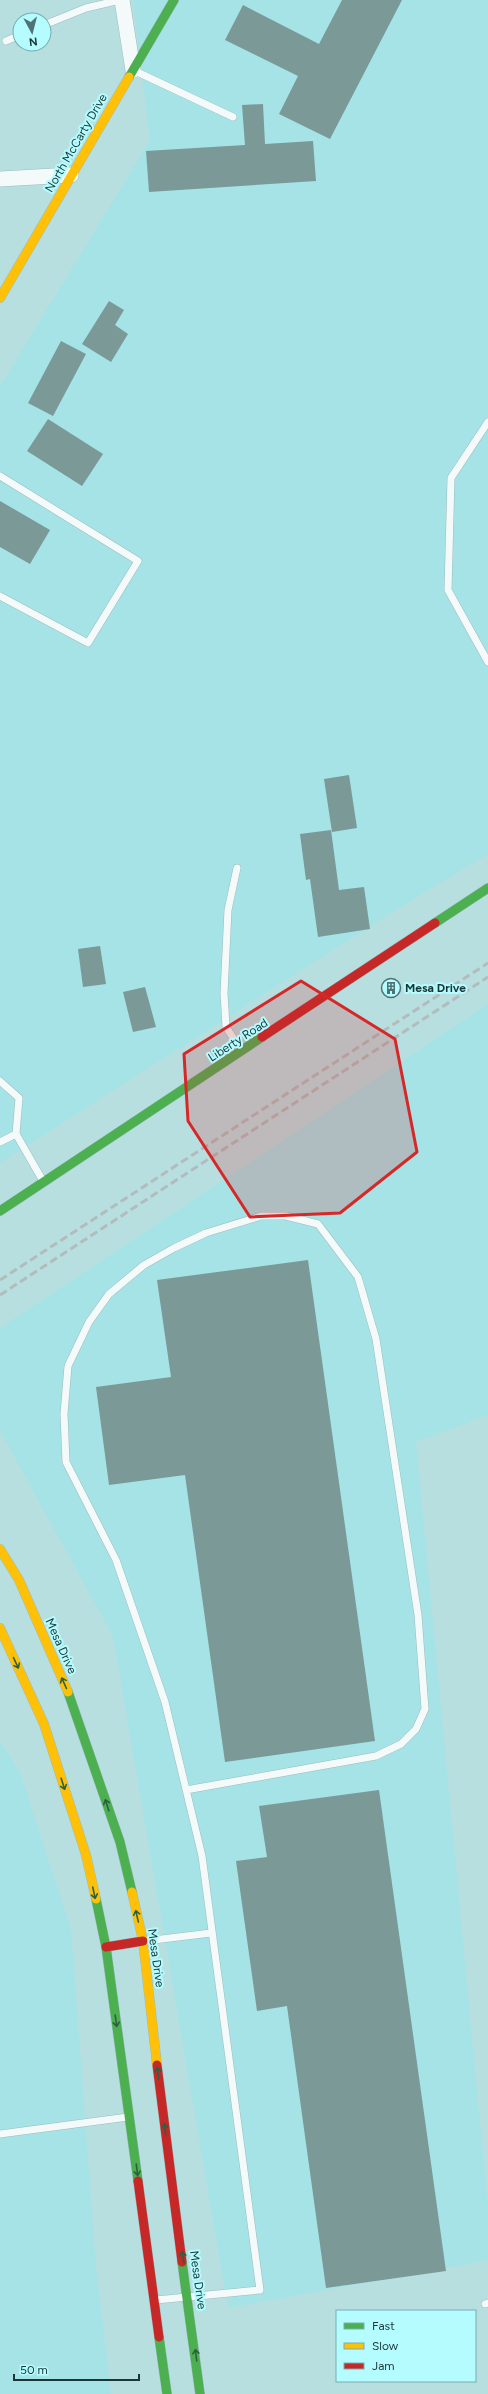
<svg xmlns="http://www.w3.org/2000/svg" width="488" height="2394" viewBox="0 0 488 2394" font-family="Figtree,sans-serif">
<style>
.built{fill:#a5e3e6}
.building{fill:#7a9997}
.lines{fill:none;stroke-linecap:round;stroke-linejoin:round}
.lane-casing{stroke:#9cbcbd;stroke-width:8}
.street-casing{stroke:#9cbcbd;stroke-width:16}
.fast-casing{stroke:#9cbcbd;stroke-width:10}
.slow-casing{stroke:#9cbcbd;stroke-width:10}
.jam-casing{stroke:#9cbcbd;stroke-width:10}
.lane{stroke:#f4fafa;stroke-width:7}
.street{stroke:#f4fafa;stroke-width:15}
.fast{stroke:#4caf50;stroke-width:9}
.slow{stroke:#ffc107;stroke-width:9}
.jam{stroke:#c62828;stroke-width:9}
.rail{stroke:#b2bcbc;stroke-width:3;stroke-dasharray:8 4;stroke-linecap:butt}
.oneway{stroke:#2c6140}
.marked{fill:#d62828;fill-opacity:0.2;stroke:#d62828;stroke-width:3;stroke-linejoin:round}
.labels{text-anchor:middle;stroke-width:4;stroke-linejoin:round;paint-order:stroke}
.street-label{font-size:12px;fill:#1a3738;stroke:#b4fcff}
.poi-label{font-size:12px;font-weight:bold;fill:#1a3738;stroke:#b4fcff;text-anchor:start}
</style>
<rect width="100%" height="100%" fill="#b8dfe0"/>
<!-- built -->
<g class="built">
<polygon points="133,0 488,0 488,854 391,913 0,1163 0,386 150,140"/>
<polygon points="488,1004 488,1415 416,1442 488,2208 488,2260 228,2308 113,1636 0,1431 0,1328"/>
<polygon points="0,1741 20,1773 71,1929 96,2268 111,2394 0,2394"/>
</g>
<!-- building -->
<g class="building">
<polygon points="342,0 402,0 330,139 279,114 298,76 225,40 243,5 319,44"/>
<polygon points="263,104 265,144 313,141 316,181 149,192 146,151 245,145 242,105"/>
<polygon points="109,301 124,310 115,325 128,334 111,362 82,344"/>
<polygon points="61,341 86,354 53,416 28,403"/>
<polygon points="48,419 103,454 82,486 27,451"/>
<polygon points="0,501 50,530 30,564 0,547"/>
<polygon points="349,775 357,828 332,832 324,779"/>
<polygon points="331,830 339,890 364,887 370,929 318,937 310,879 306,880 300,834"/>
<polygon points="100,946 106,984 83,987 78,949"/>
<polygon points="145,987 156,1027 133,1032 123,992"/>
<polygon points="308,1260 375,1741 225,1762 185,1475 109,1485 96,1387 171,1377 157,1280"/>
<polygon points="379,1790 446,2271 326,2288 287,2006 257,2011 236,1861 267,1857 259,1806"/>
</g>
<g class="lines">
<!-- lane casing -->
<g class="lane-casing">
<g id="lane">
<polyline points="44,25 86,8 120,0"/>
<polyline points="6,41 20,35"/>
<polyline points="135,71 233,117"/>
<polyline points="488,422 451,478 448,590 488,662"/>
<polyline points="0,476 138,561 88,643 0,596"/>
<polyline points="237,868 228,910 224,993 226,1027 241,1050"/>
<polyline points="0,1081 19,1098 16,1134 43,1181"/>
<polyline points="0,1142 16,1134"/>
<polyline points="145,1941 211,1933"/>
<polyline points="0,2134 128,2117"/>
<polyline points="156,2300 260,2290 202,1856 165,1702 116,1560 66,1462 64,1414 68,1366 89,1322 109,1294 144,1265 174,1248 206,1233 261,1216 286,1216 318,1224 358,1277 376,1339 418,1615 425,1709 416,1729 401,1744 376,1756 186,1790"/>
<polyline points="485,2304 488,2303"/>
</g>
</g>
<!-- street casing -->
<g class="street-casing">
<g id="street">
<polyline points="122,0 133,70"/>
<polyline points="0,179 71,175"/>
</g>
</g>
<!-- fast casing -->
<g class="fast-casing">
<g id="fast">
<polyline points="129,77 174,0"/>
<polyline points="435,923 488,888"/>
<polyline points="0,1211 262,1037"/>
<polyline points="68,1692 120,1842 132,1892"/>
<polyline points="96,1899 106,1947 138,2181"/>
<polyline points="182,2262 200,2394"/>
<polyline points="159,2337 167,2394"/>
</g>
</g>
<!-- slow casing -->
<g class="slow-casing">
<g id="slow">
<polyline points="0,298 129,77"/>
<polyline points="0,1549 19,1580 68,1692"/>
<polyline points="0,1628 44,1724 86,1855 96,1899"/>
<polyline points="132,1892 143,1941 157,2065"/>
</g>
</g>
<!-- jam casing -->
<g class="jam-casing">
<g id="jam">
<polyline points="262,1037 435,923"/>
<polyline points="106,1947 143,1941"/>
<polyline points="157,2065 182,2262"/>
<polyline points="138,2181 159,2337"/>
</g>
</g>
<!-- lane -->
<use href="#lane" class="lane"/>
<!-- street -->
<use href="#street" class="street"/>
<!-- fast -->
<use href="#fast" class="fast"/>
<!-- slow -->
<use href="#slow" class="slow"/>
<!-- jam -->
<use href="#jam" class="jam"/>
<!-- rail -->
<g class="rail">
<polyline points="0,1280 488,963"/>
<polyline points="0,1295 488,977"/>
</g>
</g>
<!-- one-way arrows -->
<defs><path id="oneway-shaft" d="M-6 0H5M1.5-3L5.5 0L1.5 3" fill="none" stroke-width="1.6" stroke-linecap="round" stroke-linejoin="round"/></defs>
<g class="oneway">
<use href="#oneway-shaft" transform="translate(16 1663) rotate(65)"/>
<use href="#oneway-shaft" transform="translate(64 1683) rotate(-114)"/>
<use href="#oneway-shaft" transform="translate(63 1784) rotate(72)"/>
<use href="#oneway-shaft" transform="translate(107 1805) rotate(-108)"/>
<use href="#oneway-shaft" transform="translate(94 1893) rotate(78)"/>
<use href="#oneway-shaft" transform="translate(137 1916) rotate(-103)"/>
<use href="#oneway-shaft" transform="translate(116 2021) rotate(82)"/>
<use href="#oneway-shaft" transform="translate(158 2073) rotate(-97)"/>
<use href="#oneway-shaft" transform="translate(165 2129) rotate(-98)"/>
<use href="#oneway-shaft" transform="translate(137 2170) rotate(83)"/>
<use href="#oneway-shaft" transform="translate(183 2257) rotate(-98)"/>
<use href="#oneway-shaft" transform="translate(196 2355) rotate(-97)"/>
</g>
<!-- marked area -->
<path class="marked" d="M301,981L395,1039L417,1152L340,1213L250,1217L188,1121L184,1054Z"/>
<!-- icons -->
<defs>
<g id="building-ring" transform="scale(1)"><circle r="9.5" fill="#b4fcff" stroke="#517273" stroke-width="1.5"/><path d="M-4-6H4V6H1V3H-1V6H-4ZM-2.5-4.3h1.7v1.8h-1.7ZM.8-4.3h1.7v1.8H.8ZM-2.5-1h1.7V.8h-1.7ZM.8-1h1.7V.8H.8Z" fill="#517273"/></g>
</defs>
<g fill-rule="evenodd">
<use href="#building-ring" x="391" y="988"/>
</g>
<g class="labels">
<!-- street labels -->
<g class="street-label">
<text transform="translate(76 143) rotate(-60)" y="4">North McCarty Drive</text>
<text transform="translate(238 1040) rotate(-33)" y="4">Liberty Road</text>
<text transform="translate(61 1646) rotate(66)" y="4">Mesa Drive</text>
<text transform="translate(156 1958) rotate(82)" y="4">Mesa Drive</text>
<text transform="translate(198 2280) rotate(82)" y="4">Mesa Drive</text>
</g>
<!-- poi labels -->
<g class="poi-label">
<text x="405" y="992">Mesa Drive</text>
</g>
</g>
<!-- legend -->
<rect x="336" y="2310" width="140" height="72" fill="#b4fcff" stroke="#76adaf"/>
<rect x="344" y="2323" width="20" height="6" fill="#4caf50" stroke="#76adaf"/>
<text x="372" y="2330" font-size="12" fill="#1a3738">Fast</text>
<rect x="344" y="2343" width="20" height="6" fill="#ffc107" stroke="#76adaf"/>
<text x="372" y="2350" font-size="12" fill="#1a3738">Slow</text>
<rect x="344" y="2363" width="20" height="6" fill="#c62828" stroke="#76adaf"/>
<text x="372" y="2370" font-size="12" fill="#1a3738">Jam</text>
<!-- north arrow -->
<g transform="translate(32 32) rotate(173)"><circle r="19" fill="#b4fcff" stroke="#76adaf"/>
<path d="M0-3L7 15L0 10L-7 15Z" fill="#517273"/>
<text y="-6" font-size="11" font-weight="bold" text-anchor="middle" fill="#1a3738">N</text>
</g>
<!-- scale -->
<path d="M14 2374v6h125v-6" fill="none" stroke="#1a3738" stroke-width="2"/>
<text x="20" y="2374" font-size="12" fill="#1a3738" stroke="#b4fcff" stroke-width="3" paint-order="stroke">50 m</text>
</svg>
